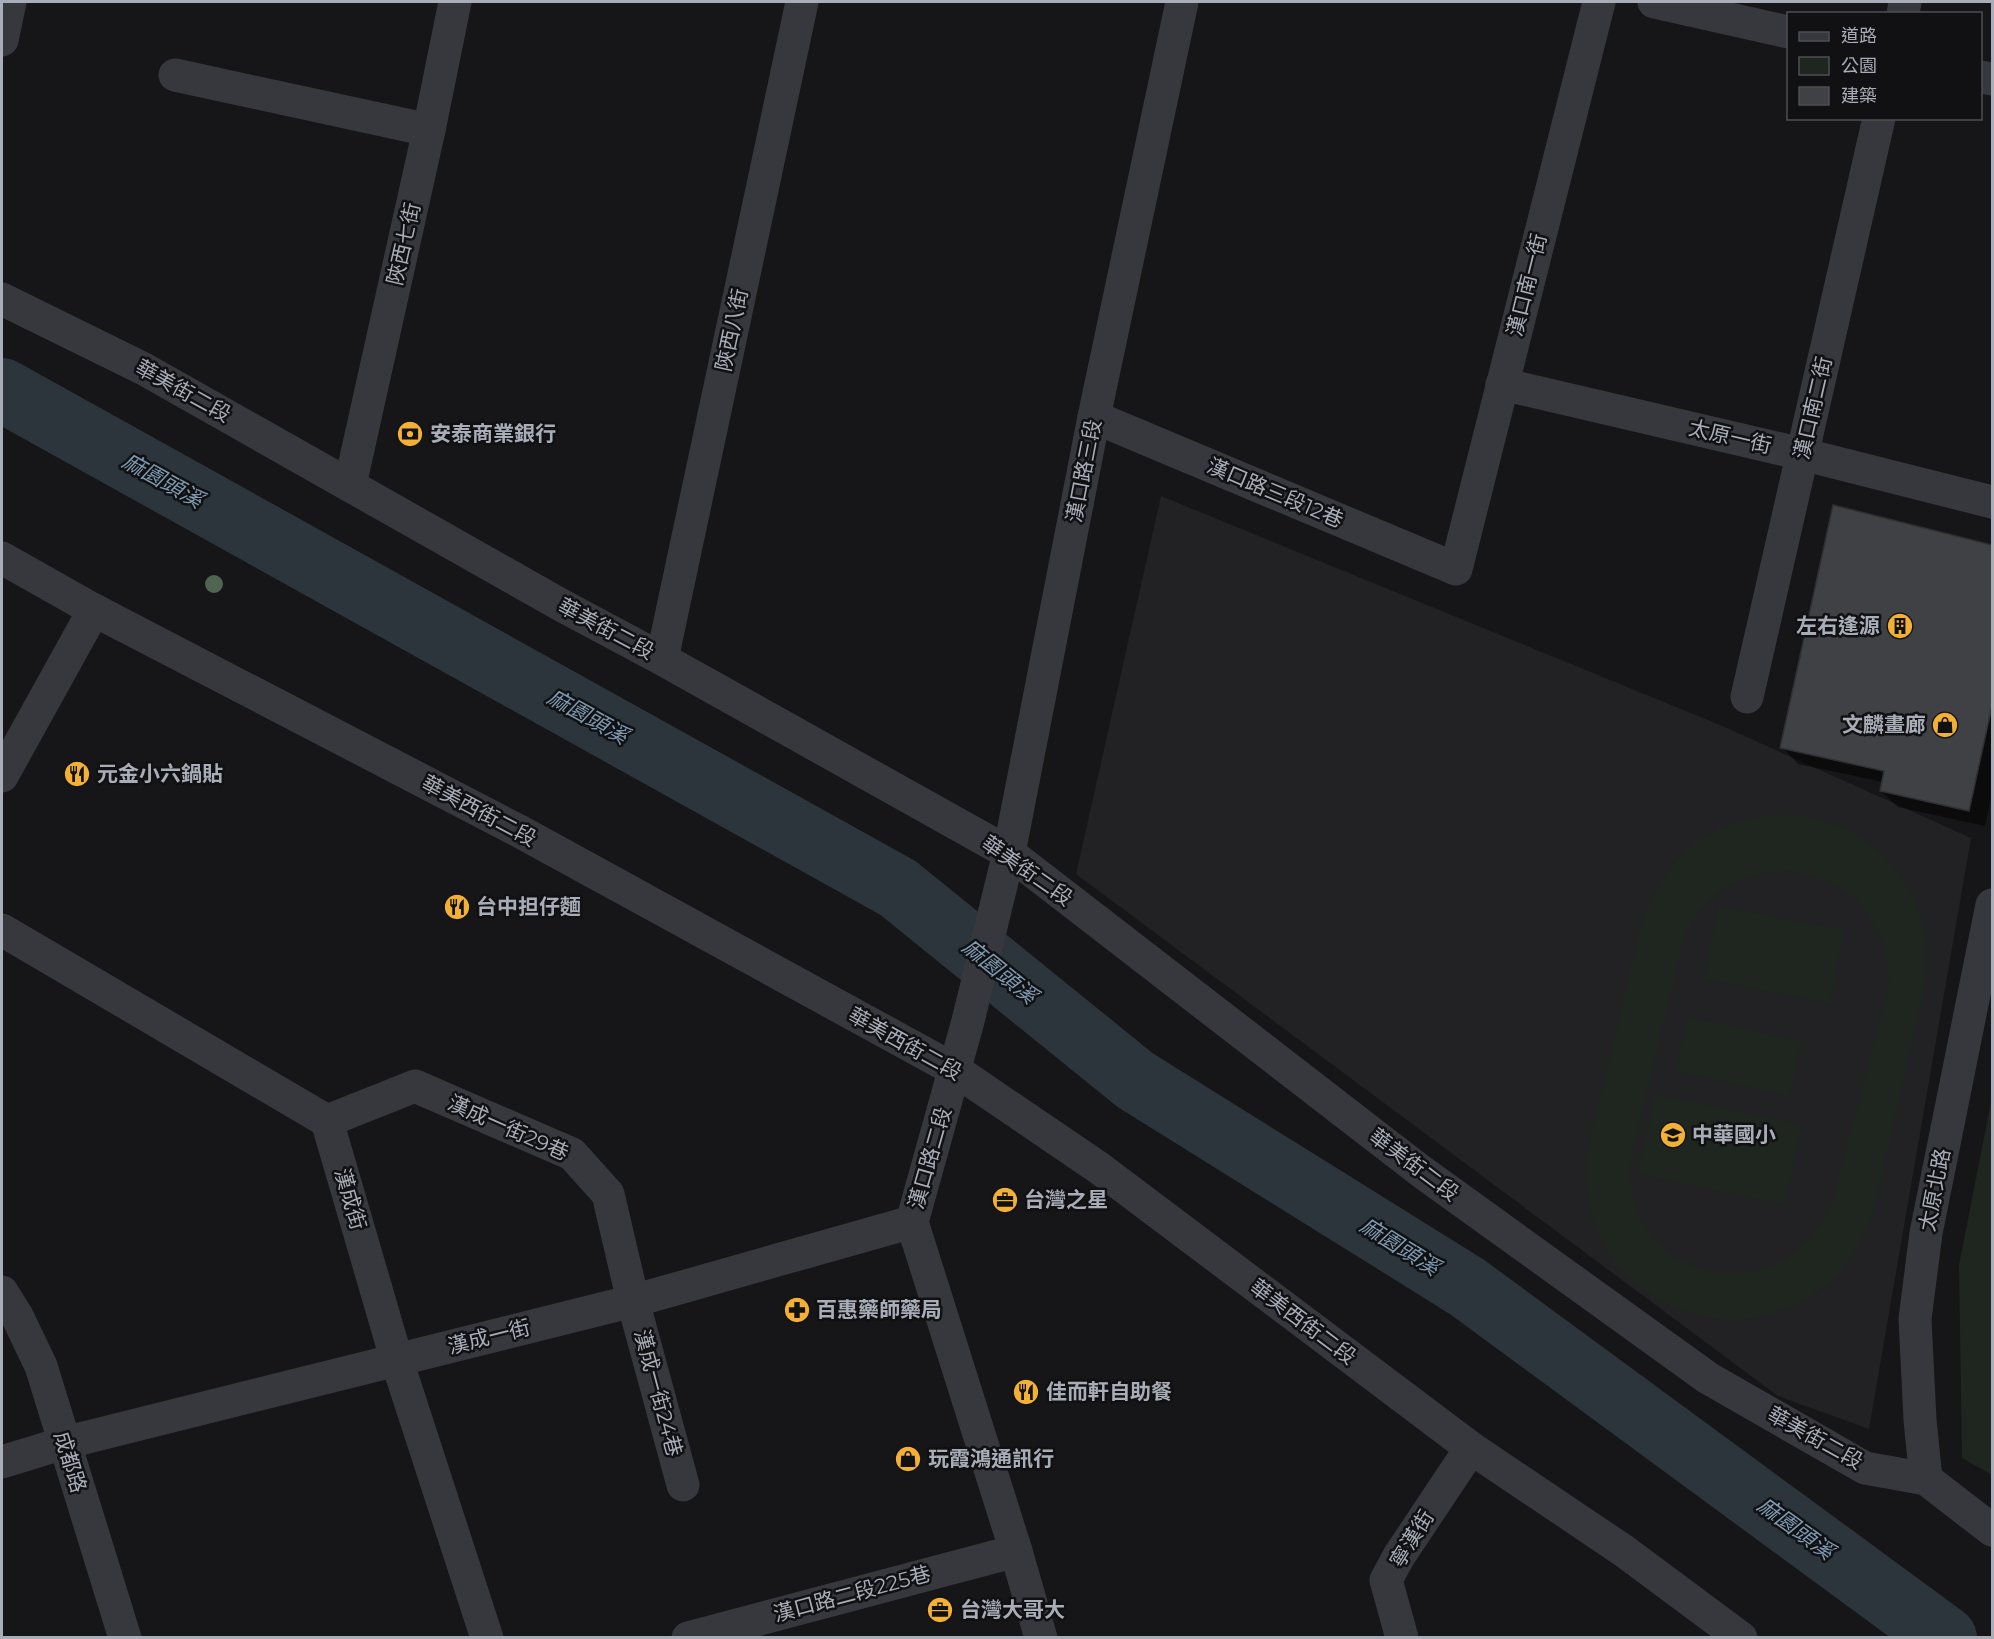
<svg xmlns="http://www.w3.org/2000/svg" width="1994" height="1639" viewBox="0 0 1994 1639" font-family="Montserrat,'Noto Sans TC',sans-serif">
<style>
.built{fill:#222225}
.green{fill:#1e261f;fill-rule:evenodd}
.shadow{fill:#0007}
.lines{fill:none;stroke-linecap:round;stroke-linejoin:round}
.river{stroke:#2c353c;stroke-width:64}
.building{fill:#404145;stroke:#303034;stroke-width:1.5}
.minor{stroke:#37383d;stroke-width:33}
.tree{fill:#506452}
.labels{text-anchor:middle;stroke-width:5;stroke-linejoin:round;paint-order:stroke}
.street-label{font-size:21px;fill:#a8adb8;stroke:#111113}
.poi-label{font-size:21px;font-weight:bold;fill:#a8adb8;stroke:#111113;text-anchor:start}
.water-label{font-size:22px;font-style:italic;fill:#7f9bb3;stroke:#111113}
</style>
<rect width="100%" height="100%" fill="#161618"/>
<!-- built -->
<polygon class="built" points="1161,496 1720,725 1971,838 1869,1429 1778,1396 1076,874"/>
<!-- green -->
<g class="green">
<path d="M1794,814C1813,818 1831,821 1848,830C1888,850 1917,891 1926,935C1929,953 1926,972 1924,991L1873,1215C1862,1239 1851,1261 1832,1280C1754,1355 1622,1318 1591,1215C1586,1198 1586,1179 1585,1161L1642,920C1672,846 1714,816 1794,814ZM1788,871C1854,881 1888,920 1889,987L1832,1202C1825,1216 1819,1229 1808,1241C1763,1289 1676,1282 1643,1222C1633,1203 1631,1184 1630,1164L1685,934C1709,890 1739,873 1788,871Z"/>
<polygon points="1718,906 1844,930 1830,1004 1704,979"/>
<polygon points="1687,1017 1801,1041 1790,1096 1676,1072"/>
<polygon points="1655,1094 1802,1125 1785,1205 1638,1174"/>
<polygon points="1992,1097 1992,1475 1962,1458 1959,1265"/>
</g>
<!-- shadow -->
<polygon class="shadow" points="1834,507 1992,547 1992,793 1985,826 1898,807 1881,791 1883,782 1798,764 1782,747"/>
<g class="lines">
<!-- river -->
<polyline class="river" points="2,390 898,888 1135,1080 1467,1287 1945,1638"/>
</g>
<!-- building -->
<polygon class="building" points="1833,505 1992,545 1992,706 1969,811 1880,791 1884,771 1780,748"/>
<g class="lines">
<!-- minor -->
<g class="minor">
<polyline points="1654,2 1788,32"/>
<polyline points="1903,14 1905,2"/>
<polyline points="2,40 10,2"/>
<polyline points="175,75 429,130"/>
<polyline points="1980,77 1992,79"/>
<polyline points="2,299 144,369 561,605 662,659 1009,853 1422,1172 1708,1378 1865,1468 1926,1479 1992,1530"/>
<polyline points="1502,384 1802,454 1992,502"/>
<polyline points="1094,417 1456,569 1599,2"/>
<polyline points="350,485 429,130 455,2"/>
<polyline points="2,558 94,610 519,831 955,1070 1099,1168 1471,1448 1624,1551 1741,1638"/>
<polyline points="662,659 802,2"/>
<polyline points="1747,697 1879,118"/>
<polyline points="2,776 94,610"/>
<polyline points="2,930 327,1121 397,1361 487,1638"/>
<polyline points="327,1121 415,1086 572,1154 608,1194 633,1301 683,1485"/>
<polyline points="2,1292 17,1316 41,1366 125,1638"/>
<polyline points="2,1462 64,1443 633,1301 912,1222"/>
<polyline points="1926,1479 1920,1420 1915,1319 1926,1233 1992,905"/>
<polyline points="688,1638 1016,1551"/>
<polyline points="1041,1638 1016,1551 912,1222 968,1021 1009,853 1094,417 1182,2"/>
<polyline points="1402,1638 1386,1580 1399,1556 1471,1448"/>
</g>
</g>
<!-- trees -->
<circle class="tree" cx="214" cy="584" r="9"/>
<!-- icons -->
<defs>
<g id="bank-disc" transform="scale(1.35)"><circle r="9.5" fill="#f2b134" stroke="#111113"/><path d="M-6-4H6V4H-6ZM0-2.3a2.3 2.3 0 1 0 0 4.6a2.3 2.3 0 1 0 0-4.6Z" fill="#111"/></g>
<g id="building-disc" transform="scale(1.35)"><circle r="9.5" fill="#f2b134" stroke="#111113"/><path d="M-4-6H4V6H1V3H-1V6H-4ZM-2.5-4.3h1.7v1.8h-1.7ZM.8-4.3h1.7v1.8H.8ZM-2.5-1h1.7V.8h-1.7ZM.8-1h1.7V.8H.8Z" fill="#111"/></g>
<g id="shop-disc" transform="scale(1.35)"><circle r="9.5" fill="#f2b134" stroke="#111113"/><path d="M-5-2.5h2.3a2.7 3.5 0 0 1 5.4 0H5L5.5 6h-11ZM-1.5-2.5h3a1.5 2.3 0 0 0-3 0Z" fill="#111"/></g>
<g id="restaurant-disc" transform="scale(1.35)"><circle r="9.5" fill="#f2b134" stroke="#111113"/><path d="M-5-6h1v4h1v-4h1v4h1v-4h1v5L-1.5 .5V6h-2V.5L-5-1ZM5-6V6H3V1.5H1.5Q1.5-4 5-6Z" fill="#111"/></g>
<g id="school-disc" transform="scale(1.35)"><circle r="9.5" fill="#f2b134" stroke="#111113"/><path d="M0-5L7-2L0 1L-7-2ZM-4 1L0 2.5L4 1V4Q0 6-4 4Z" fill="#111"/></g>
<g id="office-disc" transform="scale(1.35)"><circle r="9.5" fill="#f2b134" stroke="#111113"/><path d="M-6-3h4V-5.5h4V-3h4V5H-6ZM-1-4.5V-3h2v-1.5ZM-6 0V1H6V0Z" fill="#111"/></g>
<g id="pharmacy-disc" transform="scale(1.35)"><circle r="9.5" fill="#f2b134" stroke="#111113"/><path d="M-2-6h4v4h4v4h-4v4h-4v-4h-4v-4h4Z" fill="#111"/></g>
</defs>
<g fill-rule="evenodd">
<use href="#bank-disc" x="410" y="434"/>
<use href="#building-disc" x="1900" y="626"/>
<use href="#shop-disc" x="1945" y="725"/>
<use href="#restaurant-disc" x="77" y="774"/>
<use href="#restaurant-disc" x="457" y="907"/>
<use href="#school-disc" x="1673" y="1135"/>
<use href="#office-disc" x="1005" y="1200"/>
<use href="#pharmacy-disc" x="797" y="1310"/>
<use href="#restaurant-disc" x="1026" y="1392"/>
<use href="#shop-disc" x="908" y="1459"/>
<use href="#office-disc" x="940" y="1610"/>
</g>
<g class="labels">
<!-- street labels -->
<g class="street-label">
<text transform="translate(404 244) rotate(-77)" y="7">陜西七街</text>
<text transform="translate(1527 285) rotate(-76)" y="7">漢口南一街</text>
<text transform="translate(732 330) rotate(-78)" y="7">陝西八街</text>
<text transform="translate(183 391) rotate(29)" y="7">華美街二段</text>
<text transform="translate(1813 408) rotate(-77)" y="7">漢口南二街</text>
<text transform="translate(1730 437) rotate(13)" y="7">太原一街</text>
<text transform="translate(1084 471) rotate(-79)" y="7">漢口路三段</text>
<text transform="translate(1275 493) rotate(23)" y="7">漢口路三段12巷</text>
<text transform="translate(606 629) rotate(28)" y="7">華美街二段</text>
<text transform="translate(479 811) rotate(28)" y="7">華美西街二段</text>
<text transform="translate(1027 871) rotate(35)" y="7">華美街二段</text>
<text transform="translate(905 1044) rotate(29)" y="7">華美西街二段</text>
<text transform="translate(508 1128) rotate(24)" y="7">漢成一街29巷</text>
<text transform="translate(930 1158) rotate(-74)" y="7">漢口路二段</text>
<text transform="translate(1414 1165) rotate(37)" y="7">華美街二段</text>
<text transform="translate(1935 1190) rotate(-79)" y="7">太原北路</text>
<text transform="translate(350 1199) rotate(74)" y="7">漢成街</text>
<text transform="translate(1303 1322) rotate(37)" y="7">華美西街二段</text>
<text transform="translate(489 1337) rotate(-14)" y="7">漢成一街</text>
<text transform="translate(658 1393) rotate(75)" y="7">漢成一街24巷</text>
<text transform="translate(1815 1438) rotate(29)" y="7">華美街二段</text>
<text transform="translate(70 1462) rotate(73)" y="7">成都路</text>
<text transform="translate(1412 1539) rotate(-58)" y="7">寧漢街</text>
<text transform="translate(852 1594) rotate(-15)" y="7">漢口路二段225巷</text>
</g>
<!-- poi labels -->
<g class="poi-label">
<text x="430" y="441">安泰商業銀行</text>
<text x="1880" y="633" text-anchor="end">左右逢源</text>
<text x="1926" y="732" text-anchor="end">文麟畫廊</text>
<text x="97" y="781">元金小六鍋貼</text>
<text x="476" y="914">台中担仔麵</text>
<text x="1692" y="1142">中華國小</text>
<text x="1024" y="1207">台灣之星</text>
<text x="816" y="1317">百惠藥師藥局</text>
<text x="1046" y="1399">佳而軒自助餐</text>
<text x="928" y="1466">玩霞鴻通訊行</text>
<text x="960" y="1617">台灣大哥大</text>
</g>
<!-- water labels -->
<g class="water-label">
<text transform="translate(163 480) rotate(29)" y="8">麻園頭溪</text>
<text transform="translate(588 716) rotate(29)" y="8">麻園頭溪</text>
<text transform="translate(1000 971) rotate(39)" y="8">麻園頭溪</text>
<text transform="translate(1400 1246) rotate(32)" y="8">麻園頭溪</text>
<text transform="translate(1796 1528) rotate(36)" y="8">麻園頭溪</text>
</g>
</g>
<!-- border -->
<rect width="1994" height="1639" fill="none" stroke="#a8adb8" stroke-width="6"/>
<!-- legend -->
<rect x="1787" y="12" width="195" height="108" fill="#111113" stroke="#4d4f55" stroke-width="1.5"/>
<rect x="1799" y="32" width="30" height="9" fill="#37383d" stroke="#4d4f55" stroke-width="1.5"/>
<text x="1841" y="42" font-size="18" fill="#a8adb8">道路</text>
<rect x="1799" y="57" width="30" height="18" fill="#1e261f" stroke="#4d4f55" stroke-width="1.5"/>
<text x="1841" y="72" font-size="18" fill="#a8adb8">公園</text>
<rect x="1799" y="87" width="30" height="18" fill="#404145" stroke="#4d4f55" stroke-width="1.5"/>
<text x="1841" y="102" font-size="18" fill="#a8adb8">建築</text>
</svg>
